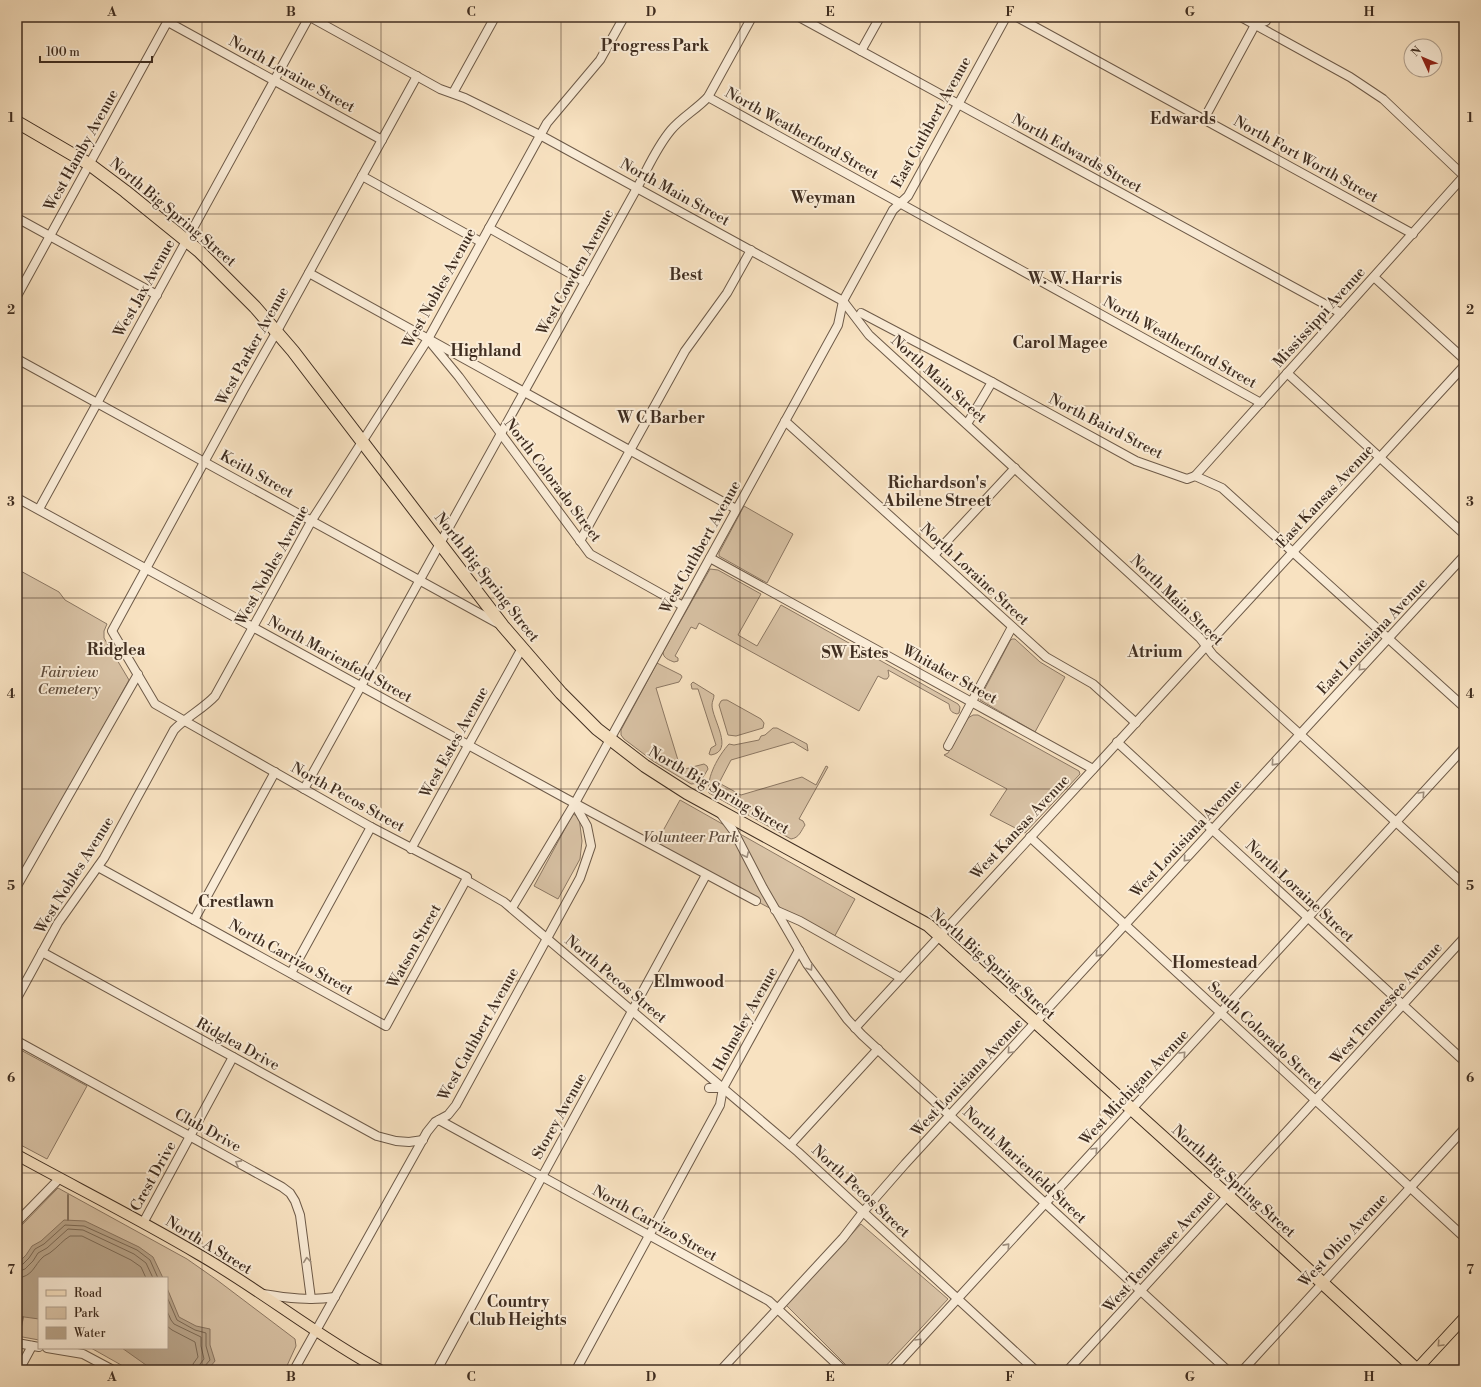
<svg xmlns="http://www.w3.org/2000/svg" width="1481" height="1387" viewBox="0 0 1481 1387" font-family="'Libre Bodoni',serif">
<style>
.green{fill:#d9c3a6;stroke:#8c7864}
.water{fill:#b9a58b;stroke:#897561}
.lines{fill:none;stroke-linecap:round;stroke-linejoin:round}
.shore{stroke:#7c6a56;stroke-width:1}
.stream{stroke:#897561;stroke-width:2}
.minor-casing{stroke:#6e5b49;stroke-width:10}
.major-casing{stroke:#402e21;stroke-width:12}
.highway-casing{stroke:#402e21;stroke-width:14}
.minor{stroke:#faecd7;stroke-width:8}
.major{stroke:#f8e2c1;stroke-width:10}
.highway{stroke:#f8e2c1;stroke-width:12}
.oneway{stroke:#9d8d7c}
.oneway2{stroke:#9c8871}
.grid{fill:none;stroke:#402e21;stroke-width:1;stroke-opacity:0.55}
.labels{text-anchor:middle;stroke-width:4;stroke-linejoin:round;paint-order:stroke}
.street-label{font-size:15px;fill:#402e21;stroke:#faecd7}
.park-label{font-size:15px;font-style:italic;fill:#5f4c3c;stroke:#faecd7}
.neighbourhood-label{font-size:16px;font-weight:bold;fill:#402e21;stroke:#faecd7}
.neatline{fill:none;stroke:#402e21;stroke-width:1.5}
.grid-label{font-size:13px;text-anchor:middle;font-weight:bold;fill:#402e21}
</style>
<rect width="100%" height="100%" fill="#f8e2c1"/>
<filter id="stains"><feTurbulence type="fractalNoise" baseFrequency=".005" numOctaves="4"/><feColorMatrix values="0 0 0 0 .2 0 0 0 0 .09 0 0 0 0 .02 0 0 0 .5 -.17"/></filter>
<radialGradient id="worn" r=".72"><stop offset=".6" stop-color="#630" stop-opacity="0"/><stop offset="1" stop-color="#630" stop-opacity=".3"/></radialGradient>
<!-- green -->
<g class="green">
<polygon points="744,506 793,534 767,583 719,556 719,553"/>
<polygon points="17,569 59,592 65,600 107,624 104,631 104,638 129,680 17,882"/>
<path d="M710,569L718,570L761,594L738,635L757,646L781,605L958,704L960,707L959,713L957,714C950,712 950,710 949,704L888,670L889,676L887,679H884L878,676L859,711L699,623L696,629L691,627L675,656L678,658V661L674,662C669,660 663,658 663,652Z"/>
<polygon points="1012,639 1015,639 1040,662 1065,677 1035,732 980,700 981,696 1010,641"/>
<path d="M657,663L681,675L682,677L679,682L656,688L681,770L704,764L707,766L708,769C703,777 701,784 691,784L653,761L624,739L621,735V730Z"/>
<path d="M693,682L714,695C714,699 712,701 712,705C712,719 735,751 711,755L709,754L711,748L716,745L698,689H692L691,684Z"/>
<polygon points="723,700 727,700 761,719 764,723 763,728 736,736 728,735 719,705 721,701"/>
<polygon points="973,715 978,715 1079,771 1080,774 1025,833 990,815 1007,789 944,755 948,753 968,718"/>
<path d="M773,728H777L807,744L808,751L793,742L731,760L719,783L741,795L802,777L816,785L826,766L828,767L799,819L803,821L805,825C801,831 799,838 791,839L709,793C706,777 719,755 729,744L734,745L759,740L761,736L765,735Z"/>
<polygon points="680,800 855,899 832,941 654,847"/>
<polygon points="573,814 579,817 582,841 580,859 558,899 534,886"/>
<polygon points="17,1048 87,1086 47,1159 17,1143"/>
<polygon points="58,1188 187,1259 217,1280 295,1339 296,1346 285,1370 130,1370 91,1348 167,1348 167,1278 39,1278 39,1340 17,1336 17,1230"/>
<polygon points="861,1224 948,1299 882,1370 851,1370 786,1305"/>
</g>
<!-- water -->
<g class="water">
<polygon points="64,1220 85,1221 139,1247 153,1257 163,1278 39,1278 39,1319 17,1316 17,1264 26,1255 32,1246 41,1241"/>
<polygon points="167,1288 179,1317 196,1326 210,1329 210,1345 215,1361 210,1367 204,1370 153,1370 122,1348 167,1348"/>
</g>
<g class="lines">
<!-- shore -->
<g class="shore">
<polyline points="17,1267 23,1264 29,1258 35,1249 44,1244 65,1225 84,1226 137,1250 150,1260 158,1278"/>
<polyline points="17,1272 25,1269 33,1261 38,1253 47,1248 68,1229 83,1230 134,1254 146,1263 153,1278"/>
<path d="M17,1278C33,1277 34,1265 43,1257C45,1255 49,1254 51,1252C58,1247 63,1240 70,1236H82L131,1260L141,1267L146,1278"/>
<polyline points="167,1297 177,1320 195,1330 206,1333 206,1346 210,1360 204,1367 204,1370"/>
<polyline points="167,1311 171,1320 174,1324 201,1337 201,1346 204,1359 200,1364 199,1370"/>
<polyline points="167,1326 172,1330 195,1342 198,1357 193,1364 193,1370"/>
</g>
<!-- stream -->
<g class="stream">
<polyline points="68,1220 68,1195"/>
<polyline points="19,1336 23,1317"/>
</g>
<!-- minor casing -->
<g class="minor-casing">
<g id="minor">
<polyline points="310,17 440,89 465,98 540,135 843,301 869,335 1200,638 1213,655 1464,884"/>
<polyline points="799,17 1341,313"/>
<polyline points="1017,17 1413,234"/>
<polyline points="1241,17 1350,77 1383,99 1464,176"/>
<polyline points="168,22 382,140"/>
<polyline points="861,51 880,17"/>
<polyline points="417,76 277,331 244,389 112,631 155,704 371,827 467,877 466,880 504,902 798,1152 1035,1370"/>
<polyline points="453,93 495,17"/>
<polyline points="708,97 1261,403"/>
<polyline points="1204,119 1255,25 1266,21 1268,17"/>
<polyline points="362,176 481,242"/>
<polyline points="17,218 157,295"/>
<polyline points="489,228 585,282"/>
<polyline points="309,273 736,509"/>
<polyline points="1374,277 1464,359"/>
<polyline points="17,296 170,17"/>
<polyline points="861,313 992,382 1136,461 1187,479 1195,476 1222,488 1464,707"/>
<polyline points="431,343 459,377 590,554 683,606"/>
<polyline points="17,359 499,624"/>
<polyline points="1287,373 1464,534"/>
<polyline points="785,421 1046,657 1093,684 1136,723"/>
<polyline points="967,424 992,382"/>
<polyline points="1195,476 1464,176"/>
<polyline points="17,498 565,798 756,901"/>
<polyline points="39,509 309,17"/>
<polyline points="580,541 685,351 727,293 751,250"/>
<polyline points="934,555 1015,468"/>
<polyline points="710,558 1093,769"/>
<polyline points="1117,742 1464,1061"/>
<polyline points="948,746 1012,627"/>
<path d="M304,789L637,188C648,168 656,148 671,130C682,117 697,109 708,97L752,17"/>
<polyline points="721,814 733,830 763,888 807,964 847,1019 862,1035 1227,1370"/>
<polyline points="1030,837 1464,1237"/>
<polyline points="411,849 522,648"/>
<polyline points="98,867 386,1026 466,880"/>
<polyline points="17,886 138,674"/>
<polyline points="512,908 575,803 838,325 843,301 893,210 908,196 1006,17"/>
<polyline points="775,910 800,921 901,978"/>
<polyline points="194,920 275,772"/>
<polyline points="42,952 377,1136 396,1141 409,1142 423,1140"/>
<polyline points="291,973 371,827"/>
<path d="M17,998L58,923L104,858L174,730C186,717 203,709 215,696L312,520L428,339L547,123L600,60L624,17"/>
<polyline points="855,1028 1464,366"/>
<polyline points="17,1041 282,1187 290,1193 295,1201 300,1215 311,1299"/>
<polyline points="709,1088 723,1088 799,950"/>
<polyline points="439,1120 769,1301 843,1370"/>
<polyline points="790,1145 878,1049"/>
<polyline points="17,1222 60,1178"/>
<polyline points="143,1223 233,1057"/>
<path d="M263,1294C287,1298 311,1301 335,1297"/>
<polyline points="17,1343 39,1347"/>
<polyline points="47,1348 83,1354 113,1370"/>
<polyline points="19,1370 32,1346"/>
<polyline points="294,1370 427,1132 435,1122 448,1115 456,1105 580,878 591,846 587,826 574,803"/>
<polyline points="437,1370 706,875"/>
<polyline points="576,1370 720,1105 723,1088"/>
<polyline points="721,1370 843,1238 863,1212 905,1164 1464,556"/>
<polyline points="892,1370 1464,748"/>
<polyline points="1068,1370 1464,938"/>
<polyline points="1243,1370 1464,1129"/>
</g>
</g>
<!-- major casing -->
<g class="major-casing">
<g id="major">
<path d="M17,1155C77,1188 139,1219 198,1254C261,1290 317,1336 380,1370"/>
<polyline points="1416,1370 1464,1318"/>
</g>
</g>
<!-- highway casing -->
<g class="highway-casing">
<polyline id="highway" points="17,122 89,164 125,191 199,251 255,307 293,351 503,626 561,693 597,729 645,766 687,793 928,925 1228,1196 1417,1370"/>
</g>
<!-- minor -->
<use href="#minor" class="minor"/>
<!-- major -->
<use href="#major" class="major"/>
<!-- highway -->
<use href="#highway" class="highway"/>
</g>
<!-- one-way arrows -->
<defs><path id="oneway-chevron" d="M-2-3.5L2.5 0L-2 3.5" fill="none" stroke-width="1.6" stroke-linecap="round" stroke-linejoin="round"/></defs>
<g class="oneway">
<use href="#oneway-chevron" transform="translate(1361 668) rotate(133)"/>
<use href="#oneway-chevron" transform="translate(1274 763) rotate(132)"/>
<use href="#oneway-chevron" transform="translate(1422 794) rotate(-47)"/>
<use href="#oneway-chevron" transform="translate(746 855) rotate(65)"/>
<use href="#oneway-chevron" transform="translate(1186 859) rotate(133)"/>
<use href="#oneway-chevron" transform="translate(1098 954) rotate(132)"/>
<use href="#oneway-chevron" transform="translate(810 968) rotate(56)"/>
<use href="#oneway-chevron" transform="translate(1010 1051) rotate(133)"/>
<use href="#oneway-chevron" transform="translate(1183 1054) rotate(-47)"/>
<use href="#oneway-chevron" transform="translate(1095 1150) rotate(-47)"/>
<use href="#oneway-chevron" transform="translate(238 1163) rotate(-151)"/>
<use href="#oneway-chevron" transform="translate(1007 1246) rotate(-48)"/>
<use href="#oneway-chevron" transform="translate(307 1260) rotate(-96)"/>
<use href="#oneway-chevron" transform="translate(919 1341) rotate(-47)"/>
</g>
<use class="oneway2" href="#oneway-chevron" transform="translate(1440 1344) rotate(133)"/>
<!-- grid -->
<path class="grid" d="M202,17V1370M381,17V1370M561,17V1370M740,17V1370M920,17V1370M1100,17V1370M1279,17V1370M17,214H1464M17,406H1464M17,598H1464M17,789H1464M17,981H1464M17,1173H1464"/>
<g class="labels">
<!-- street labels -->
<g class="street-label">
<text transform="translate(292 74) rotate(29)" y="5">North Loraine Street</text>
<text transform="translate(931 122) rotate(-61)" y="5">East Cuthbert Avenue</text>
<text transform="translate(802 133) rotate(29)" y="5">North Weatherford Street</text>
<text transform="translate(81 150) rotate(-61)" y="5">West Hamby Avenue</text>
<text transform="translate(1077 153) rotate(29)" y="5">North Edwards Street</text>
<text transform="translate(1306 159) rotate(29)" y="5">North Fort Worth Street</text>
<text transform="translate(675 192) rotate(29)" y="5">North Main Street</text>
<text transform="translate(173 212) rotate(40)" y="5">North Big Spring Street</text>
<text transform="translate(575 272) rotate(-61)" y="5">West Cowden Avenue</text>
<text transform="translate(144 288) rotate(-61)" y="5">West Jax Avenue</text>
<text transform="translate(439 288) rotate(-61)" y="5">West Nobles Avenue</text>
<text transform="translate(1319 317) rotate(-48)" y="5">Mississippi Avenue</text>
<text transform="translate(1180 342) rotate(29)" y="5">North Weatherford Street</text>
<text transform="translate(252 346) rotate(-61)" y="5">West Parker Avenue</text>
<text transform="translate(939 379) rotate(42)" y="5">North Main Street</text>
<text transform="translate(1106 426) rotate(27)" y="5">North Baird Street</text>
<text transform="translate(257 474) rotate(29)" y="5">Keith Street</text>
<text transform="translate(553 480) rotate(53)" y="5">North Colorado Street</text>
<text transform="translate(1325 496) rotate(-47)" y="5">East Kansas Avenue</text>
<text transform="translate(700 547) rotate(-61)" y="5">West Cuthbert Avenue</text>
<text transform="translate(272 565) rotate(-61)" y="5">West Nobles Avenue</text>
<text transform="translate(975 574) rotate(43)" y="5">North Loraine Street</text>
<text transform="translate(487 577) rotate(52)" y="5">North Big Spring Street</text>
<text transform="translate(1177 600) rotate(44)" y="5">North Main Street</text>
<text transform="translate(1372 636) rotate(-47)" y="5">East Louisiana Avenue</text>
<text transform="translate(340 659) rotate(29)" y="5">North Marienfeld Street</text>
<text transform="translate(950 674) rotate(29)" y="5">Whitaker Street</text>
<text transform="translate(454 742) rotate(-61)" y="5">West Estes Avenue</text>
<text transform="translate(719 790) rotate(30)" y="5">North Big Spring Street</text>
<text transform="translate(348 797) rotate(29)" y="5">North Pecos Street</text>
<text transform="translate(1020 827) rotate(-47)" y="5">West Kansas Avenue</text>
<text transform="translate(1186 838) rotate(-47)" y="5">West Louisiana Avenue</text>
<text transform="translate(74 875) rotate(-58)" y="5">West Nobles Avenue</text>
<text transform="translate(1300 891) rotate(43)" y="5">North Loraine Street</text>
<text transform="translate(414 946) rotate(-61)" y="5">Watson Street</text>
<text transform="translate(291 957) rotate(29)" y="5">North Carrizo Street</text>
<text transform="translate(993 964) rotate(41)" y="5">North Big Spring Street</text>
<text transform="translate(616 979) rotate(40)" y="5">North Pecos Street</text>
<text transform="translate(1386 1003) rotate(-48)" y="5">West Tennessee Avenue</text>
<text transform="translate(745 1019) rotate(-61)" y="5">Holmsley Avenue</text>
<text transform="translate(478 1034) rotate(-61)" y="5">West Cuthbert Avenue</text>
<text transform="translate(1265 1035) rotate(43)" y="5">South Colorado Street</text>
<text transform="translate(238 1044) rotate(29)" y="5">Ridglea Drive</text>
<text transform="translate(967 1077) rotate(-47)" y="5">West Louisiana Avenue</text>
<text transform="translate(1134 1087) rotate(-47)" y="5">West Michigan Avenue</text>
<text transform="translate(559 1116) rotate(-61)" y="5">Storey Avenue</text>
<text transform="translate(208 1130) rotate(29)" y="5">Club Drive</text>
<text transform="translate(1025 1165) rotate(43)" y="5">North Marienfeld Street</text>
<text transform="translate(153 1176) rotate(-61)" y="5">Crest Drive</text>
<text transform="translate(1234 1181) rotate(42)" y="5">North Big Spring Street</text>
<text transform="translate(861 1191) rotate(43)" y="5">North Pecos Street</text>
<text transform="translate(655 1223) rotate(29)" y="5">North Carrizo Street</text>
<text transform="translate(1343 1240) rotate(-47)" y="5">West Ohio Avenue</text>
<text transform="translate(209 1245) rotate(31)" y="5">North A Street</text>
<text transform="translate(1159 1251) rotate(-48)" y="5">West Tennessee Avenue</text>
</g>
<!-- park labels -->
<g class="park-label">
<text x="69" y="677">Fairview<tspan x="69" dy="17">Cemetery</tspan></text>
<text x="691" y="842">Volunteer Park</text>
</g>
<!-- neighbourhood labels -->
<g class="neighbourhood-label">
<text x="655" y="51">Progress Park</text>
<text x="1183" y="124">Edwards</text>
<text x="823" y="203">Weyman</text>
<text x="686" y="280">Best</text>
<text x="1075" y="284">W. W. Harris</text>
<text x="1060" y="348">Carol Magee</text>
<text x="486" y="356">Highland</text>
<text x="661" y="423">W C Barber</text>
<text x="937" y="488">Richardson's<tspan x="937" dy="18">Abilene Street</tspan></text>
<text x="116" y="655">Ridglea</text>
<text x="1155" y="657">Atrium</text>
<text x="855" y="658">SW Estes</text>
<text x="236" y="907">Crestlawn</text>
<text x="1215" y="968">Homestead</text>
<text x="689" y="987">Elmwood</text>
<text x="518" y="1307">Country<tspan x="518" dy="18">Club Heights</tspan></text>
</g>
</g>
<!-- margin -->
<rect width="1481" height="1387" fill="none" stroke="#f8e2c1" stroke-width="44"/>
<!-- legend -->
<rect x="38" y="1277" width="130" height="72" fill="#faecd7" stroke="#b0a08e"/>
<rect x="46" y="1290" width="20" height="6" fill="#f8e2c1" stroke="#b0a08e"/>
<text x="74" y="1297" font-size="12" fill="#402e21">Road</text>
<rect x="46" y="1307" width="20" height="12" fill="#d9c3a6" stroke="#b0a08e"/>
<text x="74" y="1317" font-size="12" fill="#402e21">Park</text>
<rect x="46" y="1327" width="20" height="12" fill="#b9a58b" stroke="#b0a08e"/>
<text x="74" y="1337" font-size="12" fill="#402e21">Water</text>
<!-- north arrow -->
<g transform="translate(1423 58) rotate(314)"><circle r="19" fill="#faecd7" stroke="#b0a08e"/>
<path d="M0-3L7 15L0 10L-7 15Z" fill="#8f2418"/>
<text y="-6" font-size="11" font-weight="bold" text-anchor="middle" fill="#402e21">N</text>
</g>
<!-- scale -->
<path d="M40 56v6h112v-6" fill="none" stroke="#402e21" stroke-width="2"/>
<text x="46" y="56" font-size="12" fill="#402e21" stroke="#faecd7" stroke-width="3" paint-order="stroke">100 m</text>
<rect x="22" y="22" width="1437" height="1343" class="neatline"/>
<g class="grid-label">
<text x="112" y="16">A</text>
<text x="291" y="16">B</text>
<text x="471" y="16">C</text>
<text x="651" y="16">D</text>
<text x="830" y="16">E</text>
<text x="1010" y="16">F</text>
<text x="1190" y="16">G</text>
<text x="1369" y="16">H</text>
<text x="11" y="122">1</text>
<text x="1470" y="122">1</text>
<text x="11" y="314">2</text>
<text x="1470" y="314">2</text>
<text x="11" y="506">3</text>
<text x="1470" y="506">3</text>
<text x="11" y="698">4</text>
<text x="1470" y="698">4</text>
<text x="11" y="890">5</text>
<text x="1470" y="890">5</text>
<text x="11" y="1082">6</text>
<text x="1470" y="1082">6</text>
<text x="11" y="1274">7</text>
<text x="1470" y="1274">7</text>
<text x="112" y="1381">A</text>
<text x="291" y="1381">B</text>
<text x="471" y="1381">C</text>
<text x="651" y="1381">D</text>
<text x="830" y="1381">E</text>
<text x="1010" y="1381">F</text>
<text x="1190" y="1381">G</text>
<text x="1369" y="1381">H</text>
</g>
<rect width="100%" height="100%" filter="url(#stains)"/>
<rect width="100%" height="100%" fill="url(#worn)"/>
</svg>
